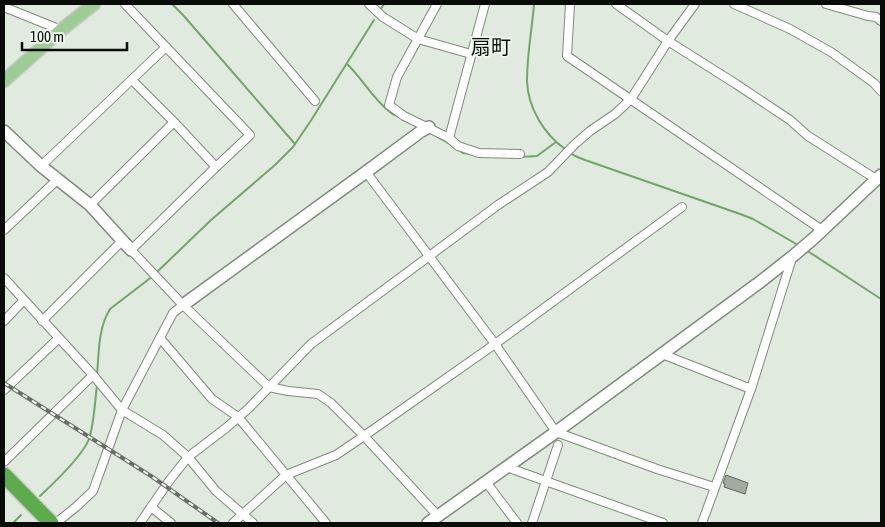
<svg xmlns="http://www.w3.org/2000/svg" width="885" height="527" viewBox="0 0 885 527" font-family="'Asap Condensed','Noto Sans JP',sans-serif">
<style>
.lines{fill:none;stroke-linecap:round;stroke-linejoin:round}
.stream{stroke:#72a668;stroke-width:2}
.building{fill:#a3aba1;stroke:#5f675d}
.street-casing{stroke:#81897f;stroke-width:10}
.secondary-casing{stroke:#81897f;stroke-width:14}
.primary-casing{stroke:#c9cac9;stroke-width:15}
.highway-casing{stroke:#c9cac9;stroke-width:18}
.street{stroke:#fff;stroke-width:8}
.secondary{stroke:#fff;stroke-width:11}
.primary{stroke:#9dcd94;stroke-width:12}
.highway{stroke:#5cac4d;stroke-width:15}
.rail-casing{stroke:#686d67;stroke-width:4}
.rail{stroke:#eef7ec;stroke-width:2;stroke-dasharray:5.5;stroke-linecap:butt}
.labels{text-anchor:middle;stroke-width:4;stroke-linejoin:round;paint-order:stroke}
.quarter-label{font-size:20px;fill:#090c09;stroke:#eef7ec}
</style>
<rect width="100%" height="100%" fill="#e1eadf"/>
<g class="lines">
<!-- stream -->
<g class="stream">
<polyline points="172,4 183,15 295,144"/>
<path d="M534,4C532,29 527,55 527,81C528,108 544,134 565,149"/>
<polyline points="380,10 384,4"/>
<path d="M347,64C362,78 373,99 390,112C393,115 398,116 401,118"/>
<polyline points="433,134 453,146"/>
<polyline points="459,150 463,153 471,154"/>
<polyline points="569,152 575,156 585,160 743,215 753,219 798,245"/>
<polyline points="488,157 511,157"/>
<polyline points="520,157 537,156 556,142"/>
<polyline points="806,250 881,299"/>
<polyline points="157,272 211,220 275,165 293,147 310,122 374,20"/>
<path d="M97,375C99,353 98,328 110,309L153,276"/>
<path d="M40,496C54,483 82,457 89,439C94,424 95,401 97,385"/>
<polyline points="13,523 21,515"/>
</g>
</g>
<!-- building -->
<polygon class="building" points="726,475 748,483 745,494 724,487 725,484 723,483"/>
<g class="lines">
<!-- street casing -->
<g class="street-casing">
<g id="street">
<polyline points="125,4 250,135 216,167 131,250 183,305 269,387 288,391 318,394 331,403 364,436 438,516"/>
<polyline points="233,4 315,101"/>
<polyline points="369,4 383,17 418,39 471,54"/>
<polyline points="437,4 397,77 389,105 404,116 449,138 458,146 479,153 520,154"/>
<polyline points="570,4 567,56 822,230"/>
<polyline points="616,4 668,41 736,84 790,120 808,136 876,179"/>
<polyline points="734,4 790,29 831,52 874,83 881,91"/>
<polyline points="826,4 868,16 876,17 881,21"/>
<polyline points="4,7 61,30"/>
<polyline points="132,80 174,122 216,167"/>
<polyline points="449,138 485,4"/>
<polyline points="41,166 166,47"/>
<polyline points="366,172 495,344 556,432 657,469 714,487"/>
<polyline points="90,205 174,122"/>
<polyline points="4,230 57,180"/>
<polyline points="4,278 93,375 122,410 163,435 188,457 216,491 253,523"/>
<polyline points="4,321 24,300"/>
<polyline points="42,321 123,240"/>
<polyline points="160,338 212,399 238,417 326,523"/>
<polyline points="662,354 751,389"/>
<polyline points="4,390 59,338"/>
<polyline points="4,462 93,375"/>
<polyline points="510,466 512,469 663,523"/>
<polyline points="486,482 517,523"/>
<polyline points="151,507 171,523"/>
<polyline points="56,523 76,507 93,491 122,410 173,313 183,305"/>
<polyline points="140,523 169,481 188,457 226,428 249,408 311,344 498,205 548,172 574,145 590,131 615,114 631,99 668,41 695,4"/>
<polyline points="233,523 286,475 336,455 364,436 495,344 682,207"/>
<polyline points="532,523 558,445"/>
<polyline points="702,523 751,389 792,258"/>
</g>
</g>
<!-- secondary casing -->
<g class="secondary-casing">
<g id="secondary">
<polyline points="4,131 41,166 90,205 131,250"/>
<polyline points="183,305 366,172 420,132 429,127"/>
<polyline points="428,523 556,432 760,282 793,256 813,239 881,175"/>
</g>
</g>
<!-- primary casing -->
<g class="primary-casing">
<polyline id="primary" points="4,81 61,30 94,4"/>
</g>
<!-- highway casing -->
<g class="highway-casing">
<polyline id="highway" points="4,475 51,523"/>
</g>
<!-- street -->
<use href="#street" class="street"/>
<!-- secondary -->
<use href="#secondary" class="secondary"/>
<!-- primary -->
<use href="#primary" class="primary"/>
<!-- highway -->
<use href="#highway" class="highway"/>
<!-- rail casing -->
<g class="rail-casing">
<polyline id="rail" points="4,383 151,476 218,523"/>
</g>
<!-- rail -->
<use href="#rail" class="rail"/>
</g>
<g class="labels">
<!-- quarter labels -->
<g class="quarter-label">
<text x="491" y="54">扇町</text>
</g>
</g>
<!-- border -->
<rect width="885" height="527" fill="none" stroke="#090c09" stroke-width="10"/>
<!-- scale -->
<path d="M22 42v8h105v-8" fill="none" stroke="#090c09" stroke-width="2.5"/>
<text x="30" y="42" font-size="15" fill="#090c09" stroke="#eef7ec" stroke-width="4" paint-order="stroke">100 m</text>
</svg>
